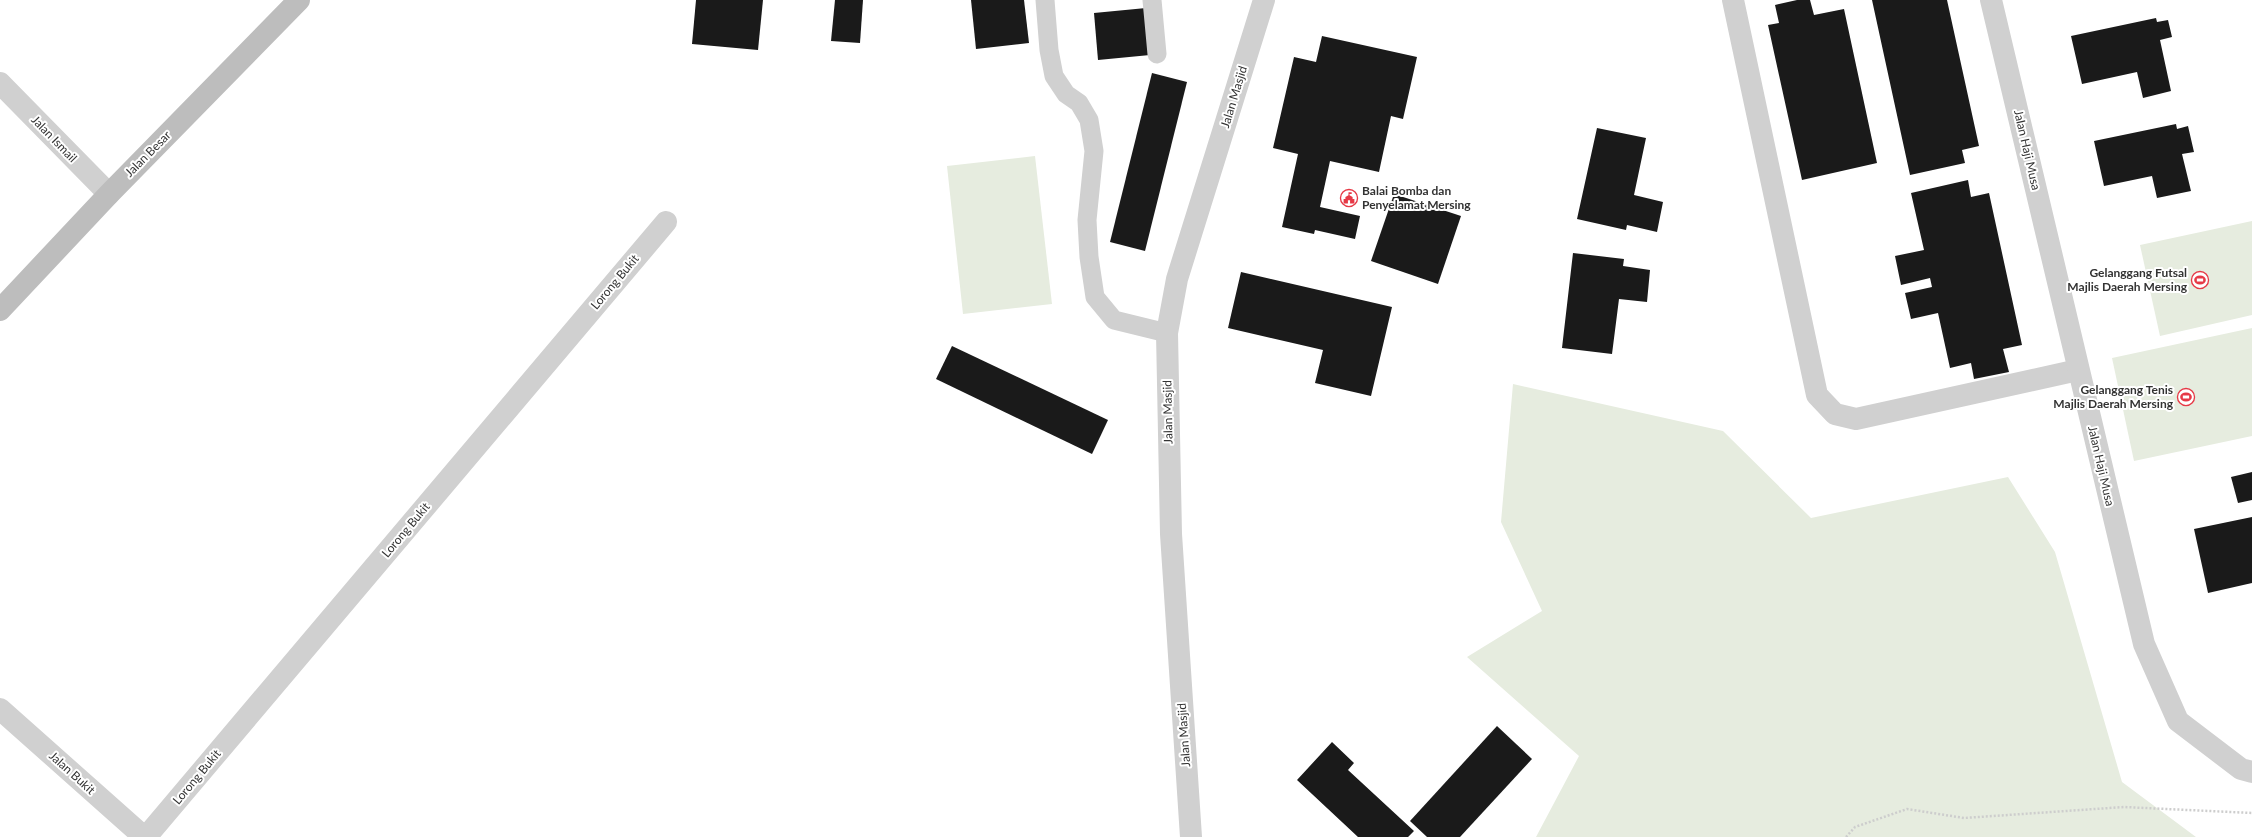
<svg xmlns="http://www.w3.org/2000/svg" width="2252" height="837" viewBox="0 0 2252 837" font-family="Lato,sans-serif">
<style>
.green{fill:#e6ecdf}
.building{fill:#1a1a1a}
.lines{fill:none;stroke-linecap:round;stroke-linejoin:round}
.path{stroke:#cdcdcd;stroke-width:2.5;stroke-dasharray:2 2;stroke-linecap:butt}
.lane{stroke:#d0d0d0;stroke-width:19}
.street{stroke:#d0d0d0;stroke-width:22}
.secondary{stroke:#bdbdbd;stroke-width:22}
.labels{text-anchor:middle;stroke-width:4;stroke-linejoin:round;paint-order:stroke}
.street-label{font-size:12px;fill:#333;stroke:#fff}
.poi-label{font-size:12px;font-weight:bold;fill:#333;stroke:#fff;text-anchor:end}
</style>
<rect width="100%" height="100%" fill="#fff"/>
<!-- green -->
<g class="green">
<polygon points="1035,156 1052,304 963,314 947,166"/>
<polygon points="2252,221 2252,315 2160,336 2140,245"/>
<polygon points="2252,328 2252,436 2134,461 2112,358"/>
<polygon points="1513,384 1723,431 1811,518 2008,477 2055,552 2122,782 2196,837 1536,837 1579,756 1467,657 1542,611 1501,522"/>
</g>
<!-- building -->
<g class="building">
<polygon points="696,0 763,0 758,50 692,44"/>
<polygon points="835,0 863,0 860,43 831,41"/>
<polygon points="971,0 1024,0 1029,43 976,49"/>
<polygon points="1797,0 1810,0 1814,15 1844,9 1877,163 1802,180 1768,25 1779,23 1775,5"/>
<polygon points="1872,0 1947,0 1979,146 1962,150 1965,163 1910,175"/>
<polygon points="1146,8 1150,55 1098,60 1094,13"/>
<polygon points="2156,18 2157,22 2168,20 2172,37 2160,40 2171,91 2143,98 2137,72 2082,84 2071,36"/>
<polygon points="1322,36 1417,57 1403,119 1391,116 1379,172 1330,161 1320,207 1360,216 1355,239 1315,230 1314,234 1282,227 1298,154 1273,148 1294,57 1316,62"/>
<polygon points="1152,73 1187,82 1145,251 1110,242"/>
<polygon points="2176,124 2177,129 2188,126 2194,152 2182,154 2191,191 2157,198 2152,176 2104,186 2094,141"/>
<polygon points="1597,128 1646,138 1634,195 1663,202 1657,232 1627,225 1626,230 1577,219"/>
<polygon points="1968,180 1971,197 1989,193 2022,345 2003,349 2009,372 1974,379 1971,363 1950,368 1938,313 1911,319 1905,293 1932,287 1930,278 1901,285 1895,256 1924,250 1911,193"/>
<polygon points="1394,194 1461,216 1438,284 1371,261"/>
<polygon points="1573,253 1624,259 1623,266 1650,270 1647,302 1619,299 1612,354 1562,348"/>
<polygon points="1241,272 1392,307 1371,396 1315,383 1323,350 1228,328"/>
<polygon points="952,346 1108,420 1092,454 936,379"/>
<polygon points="2252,472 2252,500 2238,503 2231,477"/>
<polygon points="2252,517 2252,583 2208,593 2194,529"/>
<polygon points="1497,726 1532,759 1460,837 1427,837 1410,821"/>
<polygon points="1332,742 1354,763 1348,770 1414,831 1408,837 1358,837 1297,780"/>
</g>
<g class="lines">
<!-- path -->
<polyline class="path" points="1846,837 1855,827 1907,809 1964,818 2124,807 2252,813"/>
<!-- lane -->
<g class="lane">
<polyline points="1045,0 1049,50 1054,76 1066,94 1079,103 1089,120 1094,151 1087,220 1089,257 1095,297 1114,320 1167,333"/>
<polyline points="1152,0 1157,54"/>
</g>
<!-- street -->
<g class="street">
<polyline points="1733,0 1817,395 1835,414 1856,419 2078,370"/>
<polyline points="1991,0 2144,644 2178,721 2241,769 2252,772"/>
<polyline points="0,83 109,194"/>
<polyline points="0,709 144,837"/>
<polyline points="146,837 666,222"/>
<polyline points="1191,837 1171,534 1167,333 1177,279 1264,0"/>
</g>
<!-- secondary -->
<polyline class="secondary" points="0,310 109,194 299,0"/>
</g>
<!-- icons -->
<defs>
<g id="civic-ring" transform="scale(0.9)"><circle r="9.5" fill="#fff" stroke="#e63946" stroke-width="1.5"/><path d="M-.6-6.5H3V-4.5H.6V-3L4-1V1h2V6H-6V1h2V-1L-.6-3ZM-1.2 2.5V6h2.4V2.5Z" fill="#e63946"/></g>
<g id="stadium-ring" transform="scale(0.9)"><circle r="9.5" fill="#fff" stroke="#e63946" stroke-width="1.5"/><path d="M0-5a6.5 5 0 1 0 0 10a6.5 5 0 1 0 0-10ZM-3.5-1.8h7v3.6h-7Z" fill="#e63946"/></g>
</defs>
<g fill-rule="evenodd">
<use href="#civic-ring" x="1349" y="198"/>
<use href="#stadium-ring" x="2200" y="280"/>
<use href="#stadium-ring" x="2186" y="397"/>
</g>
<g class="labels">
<!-- street labels -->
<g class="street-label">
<text transform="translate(1234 97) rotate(-73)" y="4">Jalan Masjid</text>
<text transform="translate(54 139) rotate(46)" y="4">Jalan Ismail</text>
<text transform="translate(2027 150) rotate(77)" y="4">Jalan Haji Musa</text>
<text transform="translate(148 154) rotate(-45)" y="4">Jalan Besar</text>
<text transform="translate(615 282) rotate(-50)" y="4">Lorong Bukit</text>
<text transform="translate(1168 412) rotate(-91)" y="4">Jalan Masjid</text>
<text transform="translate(2101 466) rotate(77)" y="4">Jalan Haji Musa</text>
<text transform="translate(406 530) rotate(-50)" y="4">Lorong Bukit</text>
<text transform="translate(1184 735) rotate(-94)" y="4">Jalan Masjid</text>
<text transform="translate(72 773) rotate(42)" y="4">Jalan Bukit</text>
<text transform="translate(197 777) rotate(-50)" y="4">Lorong Bukit</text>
</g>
<!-- poi labels -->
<g class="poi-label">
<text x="1362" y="195" text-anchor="start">Balai Bomba dan<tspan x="1362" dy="14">Penyelamat Mersing</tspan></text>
<text x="2187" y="277">Gelanggang Futsal<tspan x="2187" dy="14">Majlis Daerah Mersing</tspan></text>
<text x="2173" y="394">Gelanggang Tenis<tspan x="2173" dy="14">Majlis Daerah Mersing</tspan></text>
</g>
</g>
</svg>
